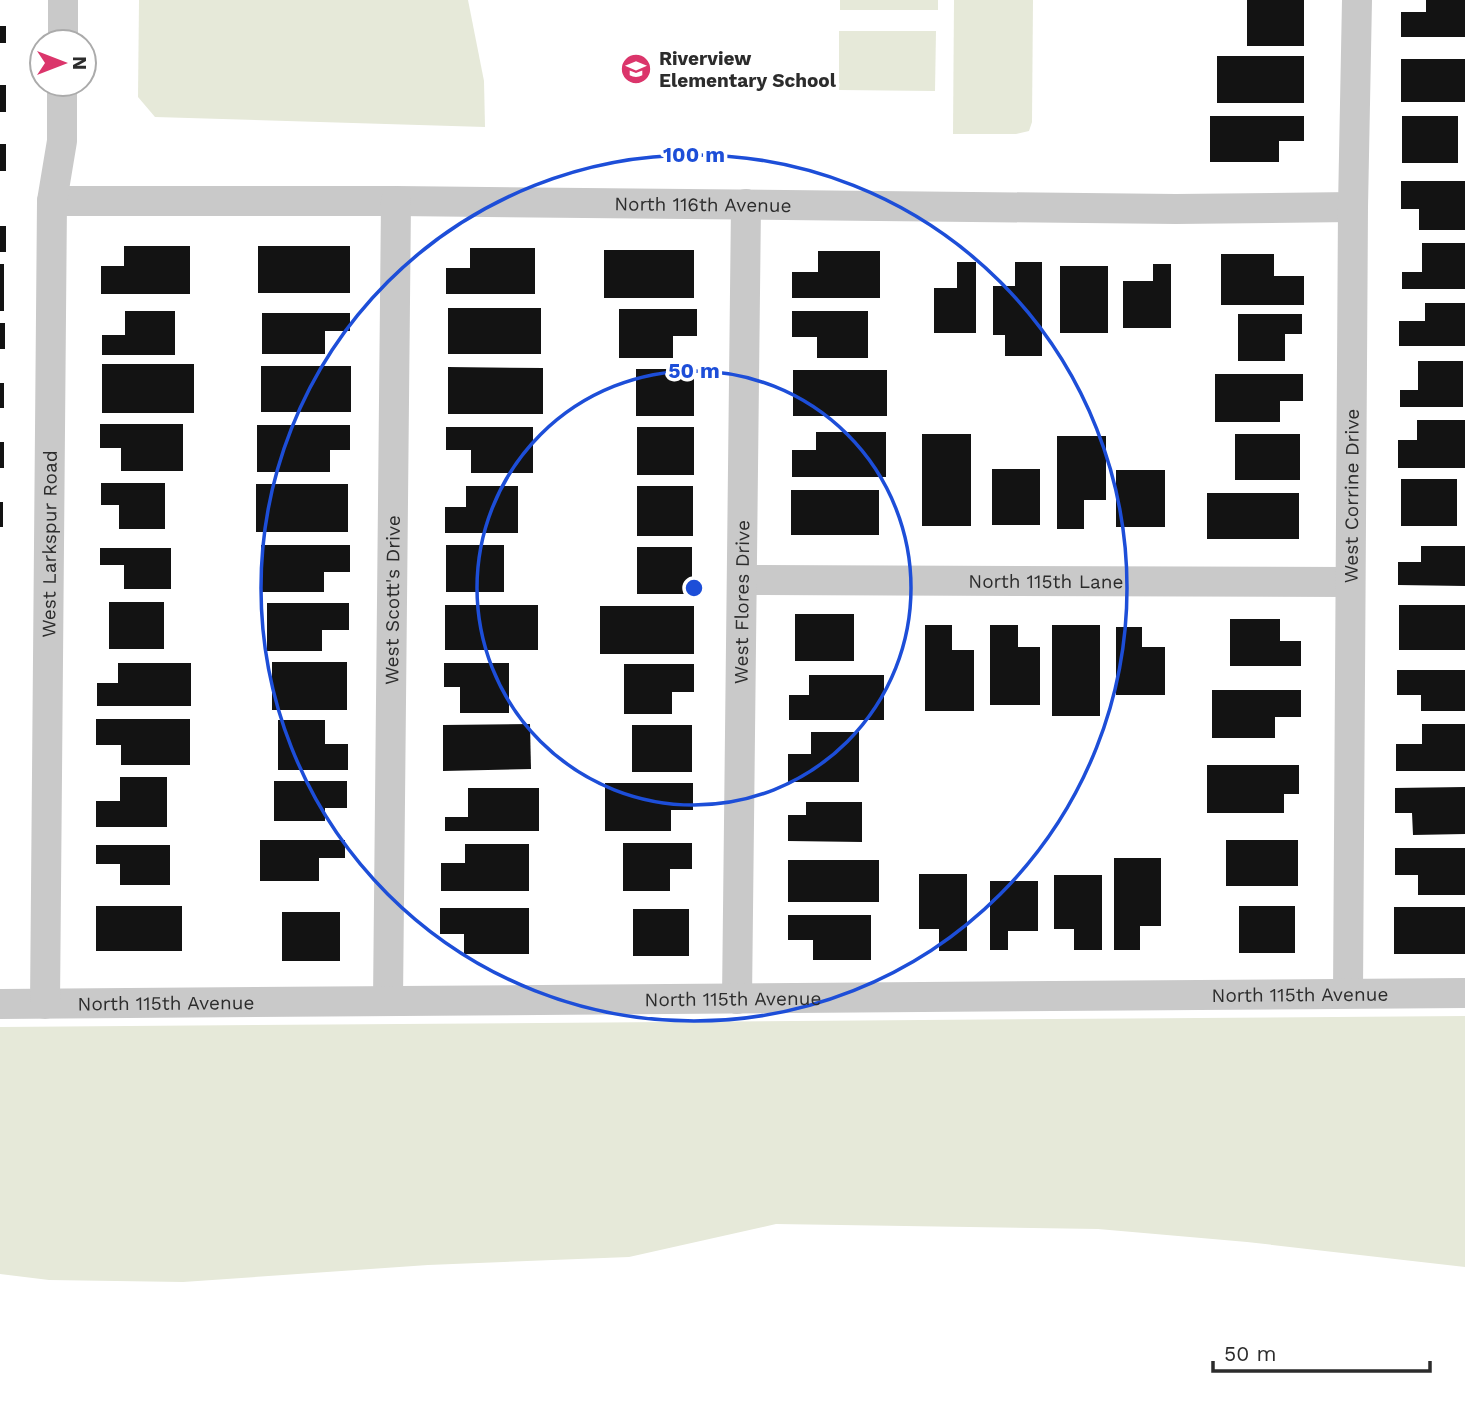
<svg xmlns="http://www.w3.org/2000/svg" width="1465" height="1403" viewBox="0 0 1465 1403" font-family="'Work Sans',sans-serif">
<style>
.green{fill:#e6e9d9}
.building{fill:#131313}
.lines{fill:none;stroke-linecap:round;stroke-linejoin:round}
.minor{stroke:#c9c9c9;stroke-width:30}
.ring{fill:none;stroke:#1d4ed8;stroke-width:3.5}
.labels{text-anchor:middle;stroke-width:7;stroke-linejoin:round;paint-order:stroke}
.poi-label{font-size:19px;font-weight:bold;fill:#2c2c2c;stroke:#fff;text-anchor:start}
.street-label{font-size:19px;fill:#2c2c2c;stroke:#fff}
.centre{fill:#1d4ed8;stroke:#fff;stroke-width:3.5}
.ring-label{font-size:21px;text-anchor:middle;font-weight:bold;fill:#1d4ed8;stroke:#fff;stroke-width:7;stroke-linejoin:round;paint-order:stroke}
</style>
<rect width="100%" height="100%" fill="#fff"/>
<!-- green -->
<g class="green">
<polygon points="139,0 468,0 484,81 485,127 155,117 138,97"/>
<rect x="840" y="0" width="98" height="10"/>
<polygon points="954,0 1033,0 1032,122 1029,131 1016,134 953,134"/>
<polygon points="839,31 936,31 935,91 839,90"/>
<polygon points="1465,1016 1465,1267 1247,1242 1098,1229 776,1224 629,1257 428,1265 183,1282 49,1280 0,1274 0,1027"/>
</g>
<!-- building -->
<g class="building">
<rect x="1247" y="0" width="57" height="46"/>
<polygon points="1426,0 1465,0 1465,37 1401,37 1401,12 1426,12"/>
<rect x="0" y="26" width="6" height="17"/>
<rect x="1217" y="56" width="87" height="47"/>
<rect x="1401" y="59" width="64" height="43"/>
<rect x="0" y="85" width="6" height="27"/>
<polygon points="1210,116 1304,116 1304,141 1279,141 1279,162 1210,162"/>
<rect x="1402" y="116" width="56" height="47"/>
<rect x="0" y="144" width="6" height="27"/>
<polygon points="1401,181 1465,181 1465,230 1419,230 1419,209 1401,209"/>
<rect x="0" y="226" width="6" height="26"/>
<polygon points="1422,243 1465,243 1465,289 1402,289 1402,272 1422,272"/>
<polygon points="124,246 190,246 190,294 101,294 101,266 124,266"/>
<rect x="258" y="246" width="92" height="47"/>
<polygon points="470,248 535,248 535,294 446,294 446,268 470,268"/>
<rect x="604" y="250" width="90" height="48"/>
<polygon points="818,251 880,251 880,298 792,298 792,272 818,272"/>
<polygon points="1221,254 1274,254 1274,276 1304,276 1304,305 1221,305"/>
<polygon points="957,262 976,262 976,333 934,333 934,288 957,288"/>
<polygon points="1015,262 1042,262 1042,356 1005,356 1005,335 993,335 993,286 1015,286"/>
<rect x="0" y="264" width="4" height="47"/>
<polygon points="1153,264 1171,264 1171,328 1123,328 1123,281 1153,281"/>
<rect x="1060" y="266" width="48" height="67"/>
<polygon points="1425,303 1465,303 1465,346 1399,346 1399,321 1425,321"/>
<rect x="448" y="308" width="93" height="46"/>
<polygon points="619,309 697,309 697,336 673,336 673,358 619,358"/>
<polygon points="125,311 175,311 175,355 102,355 102,335 125,335"/>
<polygon points="792,311 868,311 868,358 817,358 817,337 792,337"/>
<polygon points="262,313 350,313 350,331 325,331 325,354 262,354"/>
<polygon points="1238,314 1302,314 1302,334 1285,334 1285,361 1238,361"/>
<rect x="0" y="323" width="5" height="26"/>
<polygon points="1418,361 1463,361 1463,407 1400,407 1400,390 1418,390"/>
<rect x="102" y="364" width="92" height="49"/>
<rect x="261" y="366" width="90" height="46"/>
<polygon points="448,367 543,368 543,414 448,414"/>
<rect x="636" y="369" width="58" height="47"/>
<rect x="793" y="370" width="94" height="46"/>
<polygon points="1215,374 1303,374 1303,401 1280,401 1280,422 1215,422"/>
<rect x="0" y="383" width="4" height="25"/>
<polygon points="1417,420 1465,420 1465,468 1398,468 1398,440 1417,440"/>
<polygon points="100,424 183,424 183,471 121,471 121,448 100,448"/>
<polygon points="257,425 350,425 350,450 330,450 330,472 257,472"/>
<polygon points="446,427 533,427 533,473 471,473 471,450 446,450"/>
<rect x="637" y="427" width="57" height="48"/>
<polygon points="816,432 886,432 886,477 792,477 792,450 816,450"/>
<rect x="922" y="434" width="49" height="92"/>
<rect x="1235" y="434" width="65" height="46"/>
<polygon points="1057,436 1106,436 1106,500 1084,500 1084,529 1057,529"/>
<rect x="0" y="442" width="4" height="26"/>
<rect x="992" y="469" width="48" height="56"/>
<rect x="1116" y="470" width="49" height="57"/>
<rect x="1401" y="479" width="56" height="47"/>
<polygon points="101,483 165,483 165,529 119,529 119,505 101,505"/>
<rect x="256" y="484" width="92" height="48"/>
<polygon points="466,486 518,486 518,533 445,533 445,507 466,507"/>
<rect x="637" y="486" width="56" height="50"/>
<rect x="791" y="490" width="88" height="45"/>
<rect x="1207" y="493" width="92" height="46"/>
<rect x="0" y="502" width="3" height="25"/>
<polygon points="261,545 350,545 350,572 324,572 324,592 261,592"/>
<rect x="446" y="545" width="58" height="47"/>
<polygon points="1421,546 1465,546 1465,586 1398,585 1398,562 1421,562"/>
<rect x="637" y="547" width="55" height="47"/>
<polygon points="100,548 171,548 171,589 124,589 124,565 100,565"/>
<rect x="109" y="602" width="55" height="47"/>
<polygon points="267,603 349,603 349,630 322,630 322,651 267,651"/>
<rect x="445" y="605" width="93" height="45"/>
<rect x="1399" y="605" width="66" height="45"/>
<rect x="600" y="606" width="94" height="48"/>
<rect x="795" y="614" width="59" height="47"/>
<polygon points="1230,619 1280,619 1280,641 1301,641 1301,666 1230,666"/>
<polygon points="925,625 952,625 952,650 974,650 974,711 925,711"/>
<polygon points="990,625 1018,625 1018,647 1040,647 1040,705 990,705"/>
<rect x="1052" y="625" width="48" height="91"/>
<polygon points="1116,627 1142,627 1142,647 1165,647 1165,695 1116,695"/>
<rect x="272" y="662" width="75" height="48"/>
<polygon points="118,663 191,663 191,706 97,706 97,683 118,683"/>
<polygon points="444,663 509,663 509,713 460,713 460,687 444,687"/>
<polygon points="624,664 694,664 694,692 672,692 672,714 624,714"/>
<polygon points="1397,670 1465,670 1465,711 1421,711 1421,695 1397,695"/>
<polygon points="809,675 884,675 884,720 789,720 789,695 809,695"/>
<polygon points="1212,690 1301,690 1301,717 1275,717 1275,738 1212,738"/>
<polygon points="96,719 190,719 190,765 121,765 121,745 96,745"/>
<polygon points="278,720 325,720 325,744 348,744 348,770 278,770"/>
<polygon points="530,724 531,769 443,771 443,725"/>
<polygon points="1422,724 1465,724 1465,771 1396,771 1396,744 1422,744"/>
<rect x="632" y="725" width="60" height="47"/>
<polygon points="811,732 859,732 859,782 788,782 788,754 811,754"/>
<polygon points="1207,765 1299,765 1299,794 1284,794 1284,813 1207,813"/>
<polygon points="120,777 167,777 167,827 96,827 96,801 120,801"/>
<polygon points="274,781 347,781 347,808 325,808 325,821 274,821"/>
<polygon points="605,783 693,783 693,810 671,810 671,831 605,831"/>
<polygon points="1465,787 1465,834 1413,835 1412,813 1395,813 1395,788"/>
<polygon points="468,788 539,788 539,831 445,831 445,817 468,817"/>
<polygon points="806,802 862,802 862,842 788,841 788,815 806,815"/>
<polygon points="260,840 345,840 345,858 319,858 319,881 260,881"/>
<rect x="1226" y="840" width="72" height="46"/>
<polygon points="623,843 692,843 692,869 670,869 670,891 623,891"/>
<polygon points="465,844 529,844 529,891 441,891 441,863 465,863"/>
<polygon points="96,845 170,845 170,885 120,885 120,864 96,864"/>
<polygon points="1395,848 1465,848 1465,895 1418,895 1418,875 1395,875"/>
<polygon points="1114,858 1161,858 1161,926 1140,926 1140,950 1114,950"/>
<rect x="788" y="860" width="91" height="42"/>
<polygon points="919,874 967,874 967,951 939,951 939,929 919,929"/>
<polygon points="1054,875 1102,875 1102,950 1074,950 1074,929 1054,929"/>
<polygon points="990,881 1038,881 1038,931 1008,931 1008,950 990,950"/>
<rect x="96" y="906" width="86" height="45"/>
<rect x="1239" y="906" width="56" height="47"/>
<rect x="1394" y="907" width="71" height="47"/>
<polygon points="440,908 529,908 529,954 464,954 464,934 440,934"/>
<rect x="633" y="909" width="56" height="47"/>
<rect x="282" y="912" width="58" height="49"/>
<polygon points="788,915 871,915 871,960 813,960 813,940 788,940"/>
</g>
<g class="lines">
<!-- minor -->
<g class="minor">
<polyline points="63,42 63,0"/>
<path id="s1" d="M52,201H396L1176,209L1353,207"/>
<path id="s2" d="M742,580L1350,582"/>
<path id="s3" d="M1348,993L1353,207L1357,0"/>
<path id="s4" d="M737,999L746,204"/>
<path id="s5" d="M388,1001L396,201"/>
<path id="s6" d="M0,1004L1465,993"/>
<path id="s7" d="M45,1004L52,201L62,141V84"/>
</g>
</g>
<!-- distance rings -->
<g class="ring">
<circle cx="694" cy="588" r="217"/>
<circle cx="694" cy="588" r="433"/>
</g>
<!-- icons -->
<defs>
<g id="school-disc" transform="scale(1.575)"><circle r="9.5" fill="#db356b" stroke="#fff"/><path d="M0-5L7-2L0 1L-7-2ZM-4 1L0 2.5L4 1V4Q0 6-4 4Z" fill="#fff"/></g>
</defs>
<g fill-rule="evenodd">
<use href="#school-disc" x="636" y="69"/>
</g>
<g class="labels">
<!-- poi labels -->
<g class="poi-label">
<text x="659" y="65">Riverview<tspan x="659" dy="22">Elementary School</tspan></text>
</g>
<!-- street labels -->
<g class="street-label">
<text dy="7" stroke="none"><textPath href="#s1" startOffset="651">North 116th Avenue</textPath></text>
<text dy="7" stroke="none"><textPath href="#s3" startOffset="497">West Corrine Drive</textPath></text>
<text dy="7" stroke="none"><textPath href="#s7" startOffset="460">West Larkspur Road</textPath></text>
<text dy="7" stroke="none"><textPath href="#s2" startOffset="304">North 115th Lane</textPath></text>
<text dy="7" stroke="none"><textPath href="#s5" startOffset="401">West Scott's Drive</textPath></text>
<text dy="7" stroke="none"><textPath href="#s4" startOffset="397">West Flores Drive</textPath></text>
<text dy="7" stroke="none"><textPath href="#s6" startOffset="1300">North 115th Avenue</textPath></text>
<text dy="7" stroke="none"><textPath href="#s6" startOffset="733">North 115th Avenue</textPath></text>
<text dy="7" stroke="none"><textPath href="#s6" startOffset="166">North 115th Avenue</textPath></text>
</g>
</g>
<circle cx="694" cy="588" r="10" class="centre"/>
<g class="ring-label">
<text x="694" y="162">100 m</text>
<text x="694" y="378">50 m</text>
</g>
<!-- north arrow -->
<g transform="translate(63 63) rotate(90)"><circle r="33" fill="#ffffff" stroke="#ababab" stroke-width="2"/>
<path d="M0-5L12 26L0 18L-12 26Z" fill="#db356b"/>
<text y="-10" font-size="19" font-weight="bold" text-anchor="middle" fill="#2c2c2c">N</text>
</g>
<!-- scale -->
<path d="M1213 1361v10h217v-10" fill="none" stroke="#2c2c2c" stroke-width="3.5"/>
<text x="1224" y="1361" font-size="21" fill="#2c2c2c" stroke="#ffffff" stroke-width="5" paint-order="stroke">50 m</text>
</svg>
